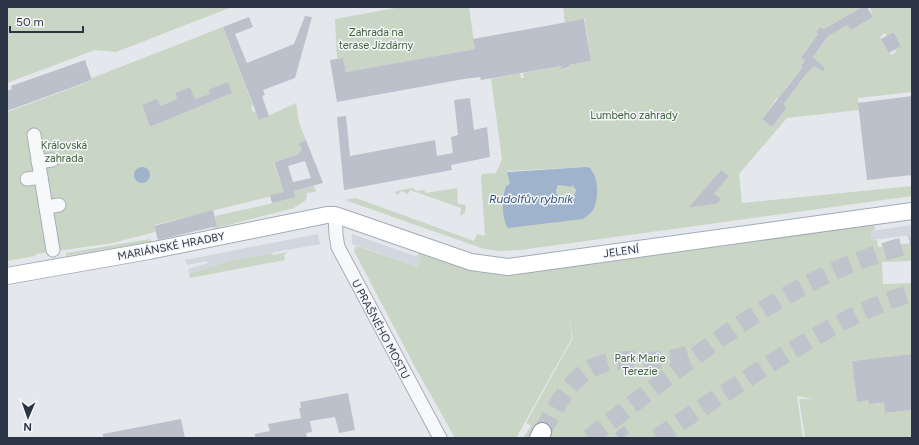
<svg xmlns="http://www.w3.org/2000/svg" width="919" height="445" viewBox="0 0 919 445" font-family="Figtree,sans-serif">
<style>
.built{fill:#d2d6de}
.green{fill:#c9d6c5;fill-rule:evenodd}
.water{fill:#9fb4cc;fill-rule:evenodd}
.building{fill:#bbc0ca;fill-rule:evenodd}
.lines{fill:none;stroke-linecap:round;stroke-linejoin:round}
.highway-tunnel{stroke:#bfc3cb;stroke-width:18;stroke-dasharray:18 9;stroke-linecap:butt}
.minor-casing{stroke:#a9aeb7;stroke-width:15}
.major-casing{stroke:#a3abb8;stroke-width:18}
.highway-casing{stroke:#8b94a3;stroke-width:20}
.minor{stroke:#f7f8fa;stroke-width:13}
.major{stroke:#fff;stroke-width:16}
.highway{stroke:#fff;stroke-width:18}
.labels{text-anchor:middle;stroke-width:3;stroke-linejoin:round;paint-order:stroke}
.park-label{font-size:11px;fill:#3f6138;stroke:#f4f6f9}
.street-label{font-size:11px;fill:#2b3445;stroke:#f4f6f9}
.water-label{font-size:12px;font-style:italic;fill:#34527a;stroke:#f4f6f9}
</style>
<rect width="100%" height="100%" fill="#e4e7ec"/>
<!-- built -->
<g class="built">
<polygon points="912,225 912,235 872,240 871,231"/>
<polygon points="318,234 320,244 232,260 189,274 188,269 208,263 207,261 187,265 185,260"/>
<polygon points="352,234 421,258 417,267 352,244"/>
</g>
<!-- green -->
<g class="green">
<polygon points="7,7 232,7 116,52 95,50 7,83"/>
<polygon points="401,7 469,7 475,49 346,72 343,58 337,59 335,19"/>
<path d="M563,7H862L824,29L820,27L816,32L818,34L801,58L805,60L801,66L802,68L784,90L790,95L817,61L813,57L826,40L824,38L848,25L851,30L870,19L873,17L870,7H912V92L858,98L859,110L787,118L739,174L742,203L912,186V196L520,250L500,251L484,249L345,200L356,198L474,241L477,234L485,236L481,176L482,174L496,173L502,159L491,79L520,73L521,78H524L523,73L561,66V69L570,68L569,65L591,61L585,21L587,19L565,23ZM894,32L901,45L895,49L896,52L891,55L880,37L885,33L887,36ZM777,98L785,104L784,106L786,109L772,127L762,119ZM586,167L592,170L596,186L508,228L510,184L507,171ZM721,170L729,176L714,194L720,199L716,204L690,206Z"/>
<path d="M223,27L253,106L251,107L253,112L256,111L259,120L296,103L299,123L306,140L299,143L302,150L299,152V154L273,162L285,193L154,225L155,232L113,243L36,254L35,256L7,261V112L91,81L92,78ZM190,87L195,99L210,94L232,93L150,127L142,105L157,100L160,106L177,99L175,93Z"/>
<polygon points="572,184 574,184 576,190 574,196 564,197 557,195 556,190 558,185 572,187"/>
<polygon points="314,186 316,192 307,193 306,200 294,208 213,229 213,227 217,226 215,216 274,203 294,191"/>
<polygon points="412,188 416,191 424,190 426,193 457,188 458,204 466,205 465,213 460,216 461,208 410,190 408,194 401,191 398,195 395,193 397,191"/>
<polygon points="874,224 875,230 871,231 872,240 877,240 878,247 912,243 912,261 882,262 883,284 912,283 912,354 852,361 857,401 868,400 869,404 876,401 877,403 879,403 879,399 884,398 886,413 912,410 912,438 805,438 799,399 812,399 797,396 803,438 551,438 551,437 534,427 528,438 523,438 531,426 526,423 573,338 569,318 572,338 516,438 455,438 415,367 354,251 356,246 417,267 421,258 417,257 419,251 465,267"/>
<polygon points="150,239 152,242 66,256 66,253"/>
<polygon points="288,252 284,255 285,260 190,278 189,274 232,260 272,253 273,255"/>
</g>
<!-- water -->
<g class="water">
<path d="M586,167L590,168C599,178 599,199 593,210C591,214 586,216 583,219L508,228C501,217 502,197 506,186L510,184L507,172ZM572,184L576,190L574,196L564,197L557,195L556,190L558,185L572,187Z"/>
<circle cx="142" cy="175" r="8"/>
</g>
<!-- building -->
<g class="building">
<polygon points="862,7 867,7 873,17 851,30 848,25 828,36 813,57 825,68 823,71 814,66 808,72 784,103 786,109 772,127 762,119 802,68 801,66 805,60 801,58 818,34 816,32 820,27 824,29"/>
<polygon points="305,16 312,17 295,78 263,90 265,95 262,96 269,116 259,120 223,27 249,17 253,27 235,34 247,63 294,44"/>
<polygon points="584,19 591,61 569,65 570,67 561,69 561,66 481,80 480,77 464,79 337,102 330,60 343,58 346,72 475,49 473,39"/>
<polygon points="894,32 901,46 889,53 881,39"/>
<polygon points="85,60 92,80 7,111 7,91 12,89 11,86"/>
<polygon points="228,82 232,93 150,127 142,105 157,99 160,106 177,99 175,93 190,87 195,99 210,94 208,90"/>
<polygon points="912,96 912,175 867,180 858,103"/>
<polygon points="470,98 474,130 487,127 490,157 451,165 452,170 344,190 337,117 346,116 350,156 435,140 437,156 453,153 451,137 458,135 454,100"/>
<path d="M306,140L323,183L294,191L295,197L272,203L270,195L284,192L274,162L299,154V152L302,150L299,143ZM305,161L311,178L293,182L288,166Z"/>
<polygon points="721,170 729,176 714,194 721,199 716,204 689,207"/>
<polygon points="213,210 217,226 158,240 154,226"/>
<polygon points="912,354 912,410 885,413 884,402 869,404 868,400 857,402 852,361"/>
<polygon points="348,393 355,430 339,433 335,417 310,421 312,432 306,433 307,438 255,438 255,434 270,431 268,424 301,418 299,408 301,408 300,402"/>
<polygon points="181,419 185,438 103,438 103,434"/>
<polygon points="624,426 629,433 622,438 619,438 615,433"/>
</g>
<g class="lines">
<!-- highway-tunnel -->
<g class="highway-tunnel">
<path d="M542,432C563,394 579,359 629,360C651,361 671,361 693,353"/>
<path d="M589,438C690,361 786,275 912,244"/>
<path d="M657,438C693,413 731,389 768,365C814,337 860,308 912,293"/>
</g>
<!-- minor casing -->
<g class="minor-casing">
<g id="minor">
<polyline points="34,135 53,250"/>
<polyline points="38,162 52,160"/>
<polyline points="27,179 41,177"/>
<polyline points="46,207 59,205"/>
<polyline points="335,215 336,235 338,247 440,438"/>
</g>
</g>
<!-- major casing -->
<g class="major-casing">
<polyline id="major" points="7,276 149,251 327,215 335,215 353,221 471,262 508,267 912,211"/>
</g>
<!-- highway casing -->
<g class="highway-casing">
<polyline id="highway" points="539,438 542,432"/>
</g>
<!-- minor -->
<use href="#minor" class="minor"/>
<!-- major -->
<use href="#major" class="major"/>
<!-- highway -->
<use href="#highway" class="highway"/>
</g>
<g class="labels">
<!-- park labels -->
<g class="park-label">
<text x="376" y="36">Zahrada na<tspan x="376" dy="13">terase Jízdárny</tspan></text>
<text x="634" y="119">Lumbeho zahrady</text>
<text x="64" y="149">Královská<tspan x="64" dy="13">zahrada</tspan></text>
<text x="640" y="362">Park Marie<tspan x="640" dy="13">Terezie</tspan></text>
</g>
<!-- street labels -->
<g class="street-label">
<text transform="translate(171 246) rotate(-11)" y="4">MARIÁNSKÉ HRADBY</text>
<text transform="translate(621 251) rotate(-8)" y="4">JELENÍ</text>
<text transform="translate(381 329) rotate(62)" y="4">U PRAŠNÉHO MOSTU</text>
</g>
<!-- water labels -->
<g class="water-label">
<text x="531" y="203">Rudolfův rybník</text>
</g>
</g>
<!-- border -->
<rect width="919" height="445" fill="none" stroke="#2b3445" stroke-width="16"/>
<!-- north arrow -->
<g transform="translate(28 417) rotate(182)" stroke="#f4f6f9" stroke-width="3" paint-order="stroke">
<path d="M0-3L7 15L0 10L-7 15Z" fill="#2b3445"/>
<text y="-6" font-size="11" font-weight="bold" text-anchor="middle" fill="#2b3445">N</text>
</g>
<!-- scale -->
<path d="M10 26v6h73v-6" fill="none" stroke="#2b3445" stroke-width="2"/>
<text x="16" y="26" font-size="12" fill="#2b3445" stroke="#f4f6f9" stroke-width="3" paint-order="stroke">50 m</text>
</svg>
